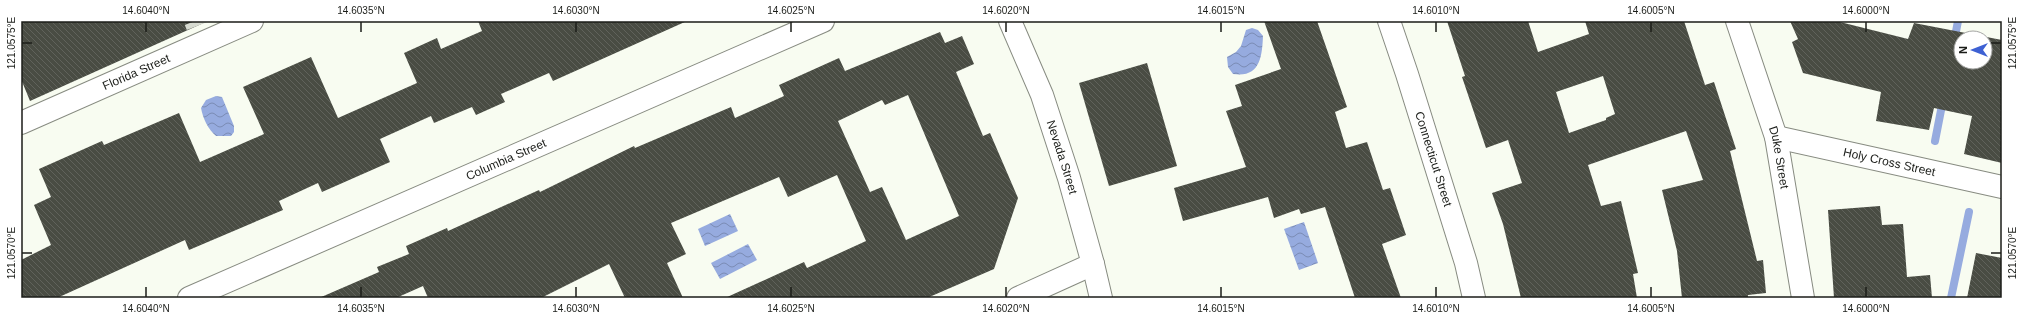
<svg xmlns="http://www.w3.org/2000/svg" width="2023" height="319" viewBox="0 0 2023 319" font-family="Helvetica,sans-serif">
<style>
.water{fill:url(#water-waves)}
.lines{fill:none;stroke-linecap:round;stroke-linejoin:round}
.stream{stroke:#96abdf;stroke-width:8}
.building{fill:url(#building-back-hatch);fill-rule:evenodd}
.minor-tunnel{stroke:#d7dbd1;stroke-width:22;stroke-dasharray:22 11;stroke-linecap:butt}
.minor-casing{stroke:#878b81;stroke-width:24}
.minor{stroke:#fff;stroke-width:22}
.ticks{fill:none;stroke:#1b1d19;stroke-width:1.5}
.labels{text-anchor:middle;stroke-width:4;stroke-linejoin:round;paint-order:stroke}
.street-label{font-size:12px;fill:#1b1d19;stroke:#fff}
.neatline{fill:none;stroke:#1b1d19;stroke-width:1.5}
.ticks-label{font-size:10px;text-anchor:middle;fill:#1b1d19}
</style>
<defs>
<pattern id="water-waves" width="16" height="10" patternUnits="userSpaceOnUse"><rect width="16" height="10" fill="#96abdf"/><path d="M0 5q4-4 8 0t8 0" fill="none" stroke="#7a8bb4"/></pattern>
<pattern id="building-back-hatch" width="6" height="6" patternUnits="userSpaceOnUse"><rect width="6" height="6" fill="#494c43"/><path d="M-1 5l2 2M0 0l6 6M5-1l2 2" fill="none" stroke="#60625b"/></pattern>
</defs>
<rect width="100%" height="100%" fill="#f8fcf1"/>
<!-- water -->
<g class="water">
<path d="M1252,28L1258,30L1263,36C1262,57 1260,78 1233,74L1228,67L1227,57L1236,52L1241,46L1246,30Z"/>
<path d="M216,96L222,97L234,126V132L231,136H216C208,129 203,119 201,108L206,100Z"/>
<polygon points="730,214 738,231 705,246 698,229"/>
<polygon points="1304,222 1318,263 1299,270 1284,229"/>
<polygon points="748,244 757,260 720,279 711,263"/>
</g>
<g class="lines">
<!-- stream -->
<g class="stream">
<polyline points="1954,42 1958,21"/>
<polyline points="1935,141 1943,100"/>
<polyline points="1951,298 1969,212"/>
</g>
</g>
<!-- building -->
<g class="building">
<polygon points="21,21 208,21 30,101 21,79"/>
<polygon points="478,21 687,21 553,81 549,73 501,94 505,102 476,115 472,107 434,123 431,116 380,139 390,162 322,192 318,183 279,201 283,210 189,250 185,240 57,298 21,298 21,260 51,245 34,205 51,197 39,169 102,141 104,145 179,113 200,162 264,134 243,87 311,57 338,118 417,83 404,53 437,38 441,49 482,31"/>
<polygon points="1264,21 1317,21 1347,107 1335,112 1346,148 1367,142 1383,190 1390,188 1406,235 1382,244 1401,298 1355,298 1325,207 1301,214 1299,209 1274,218 1268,197 1183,221 1174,188 1246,167 1226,111 1242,106 1235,85 1281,69"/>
<path d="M1447,21H1528L1538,52L1589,34L1585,21H1684L1705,85L1714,82L1736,149L1730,151L1757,261L1763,260L1766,293L1748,295V298H1682L1677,251L1662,190L1703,180L1686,131L1588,165L1601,206L1621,201L1638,273L1633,274L1637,298H1521L1503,224L1492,193L1522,183L1508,140L1486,148L1462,77L1465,76ZM1603,76L1615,114L1606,118V120L1569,133L1556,92Z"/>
<path d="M1790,21H1836L1908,39L1914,23L2002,40V163L1964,154L1972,116L1934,108L1929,130L1876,121L1881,92L1803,73L1792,42L1798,39ZM1961,38H1985V62H1961Z"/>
<path d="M940,32L945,43L962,36L974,64L956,72L983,136L990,133L1018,198L994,269L927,298H725L804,262L807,268L866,241L837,175L788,197L779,177L671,223L686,254L667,263L683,298H625L609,264L541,298H428L423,286L396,298H319L379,272L377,267L409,254L406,246L447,228L448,231L539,190L540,192L634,146L635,148L731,107L735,118L784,96L779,85L839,58L845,71ZM908,95L959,216L906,240L882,187L870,192L838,121L882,100L885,105Z"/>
<polygon points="1147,63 1177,166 1109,186 1079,83"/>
<polygon points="1880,206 1882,225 1903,224 1907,277 1930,275 1932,298 1834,298 1828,210"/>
<polygon points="1976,253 2002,258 2002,298 1967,298"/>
</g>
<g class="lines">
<!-- minor-tunnel -->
<polyline class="minor-tunnel" points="195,21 197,26"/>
<!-- minor casing -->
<g class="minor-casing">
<g id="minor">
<path id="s1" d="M1010,21L1042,95L1069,178L1093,264L1101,298"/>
<path id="s2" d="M1389,21L1407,74L1466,263L1474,298"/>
<path id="s3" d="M1737,21L1776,137L1803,298"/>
<path id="s4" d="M21,123L252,21"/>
<path id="s5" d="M1776,137L2002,187"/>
<path id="s6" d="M189,298L823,21"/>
<polyline points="1018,298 1093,264"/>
</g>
</g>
<!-- minor -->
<use href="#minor" class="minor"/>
</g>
<!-- ticks -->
<path class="ticks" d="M146,22V32M361,22V32M576,22V32M791,22V32M1006,22V32M1221,22V32M1436,22V32M1651,22V32M1866,22V32M22,43H32M1991,43H2001M22,253H32M1991,253H2001M146,287V297M361,287V297M576,287V297M791,287V297M1006,287V297M1221,287V297M1436,287V297M1651,287V297M1866,287V297"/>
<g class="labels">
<!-- street labels -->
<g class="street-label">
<text dy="4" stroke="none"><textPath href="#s4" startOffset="126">Florida Street</textPath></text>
<text dy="4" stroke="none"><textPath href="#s1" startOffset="146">Nevada Street</textPath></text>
<text dy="4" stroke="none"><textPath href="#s3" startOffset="143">Duke Street</textPath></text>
<text dy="4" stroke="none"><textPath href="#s2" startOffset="145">Connecticut Street</textPath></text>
<text dy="4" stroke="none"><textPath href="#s6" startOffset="346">Columbia Street</textPath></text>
<text dy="4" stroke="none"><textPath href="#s5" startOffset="116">Holy Cross Street</textPath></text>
</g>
</g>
<!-- border -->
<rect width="2023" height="319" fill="none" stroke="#ffffff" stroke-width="44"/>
<!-- north arrow -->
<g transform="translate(1973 50) rotate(270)"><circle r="19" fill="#ffffff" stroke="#a4a5a3"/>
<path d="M0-3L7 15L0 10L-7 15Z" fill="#3e61d3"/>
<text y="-6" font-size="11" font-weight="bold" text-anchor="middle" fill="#1b1d19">N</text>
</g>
<rect x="22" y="22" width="1979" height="275" class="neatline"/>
<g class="ticks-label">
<text x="146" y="14">14.6040°N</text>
<text x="361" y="14">14.6035°N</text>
<text x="576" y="14">14.6030°N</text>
<text x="791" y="14">14.6025°N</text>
<text x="1006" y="14">14.6020°N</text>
<text x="1221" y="14">14.6015°N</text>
<text x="1436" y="14">14.6010°N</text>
<text x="1651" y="14">14.6005°N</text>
<text x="1866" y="14">14.6000°N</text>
<text transform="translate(2012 43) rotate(-90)" y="4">121.0575°E</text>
<text transform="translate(11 43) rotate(-90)" y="4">121.0575°E</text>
<text transform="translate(2012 253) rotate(-90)" y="4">121.0570°E</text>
<text transform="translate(11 253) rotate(-90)" y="4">121.0570°E</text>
<text x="146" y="312">14.6040°N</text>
<text x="361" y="312">14.6035°N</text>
<text x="576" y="312">14.6030°N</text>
<text x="791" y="312">14.6025°N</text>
<text x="1006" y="312">14.6020°N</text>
<text x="1221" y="312">14.6015°N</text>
<text x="1436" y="312">14.6010°N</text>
<text x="1651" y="312">14.6005°N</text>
<text x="1866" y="312">14.6000°N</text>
</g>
</svg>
